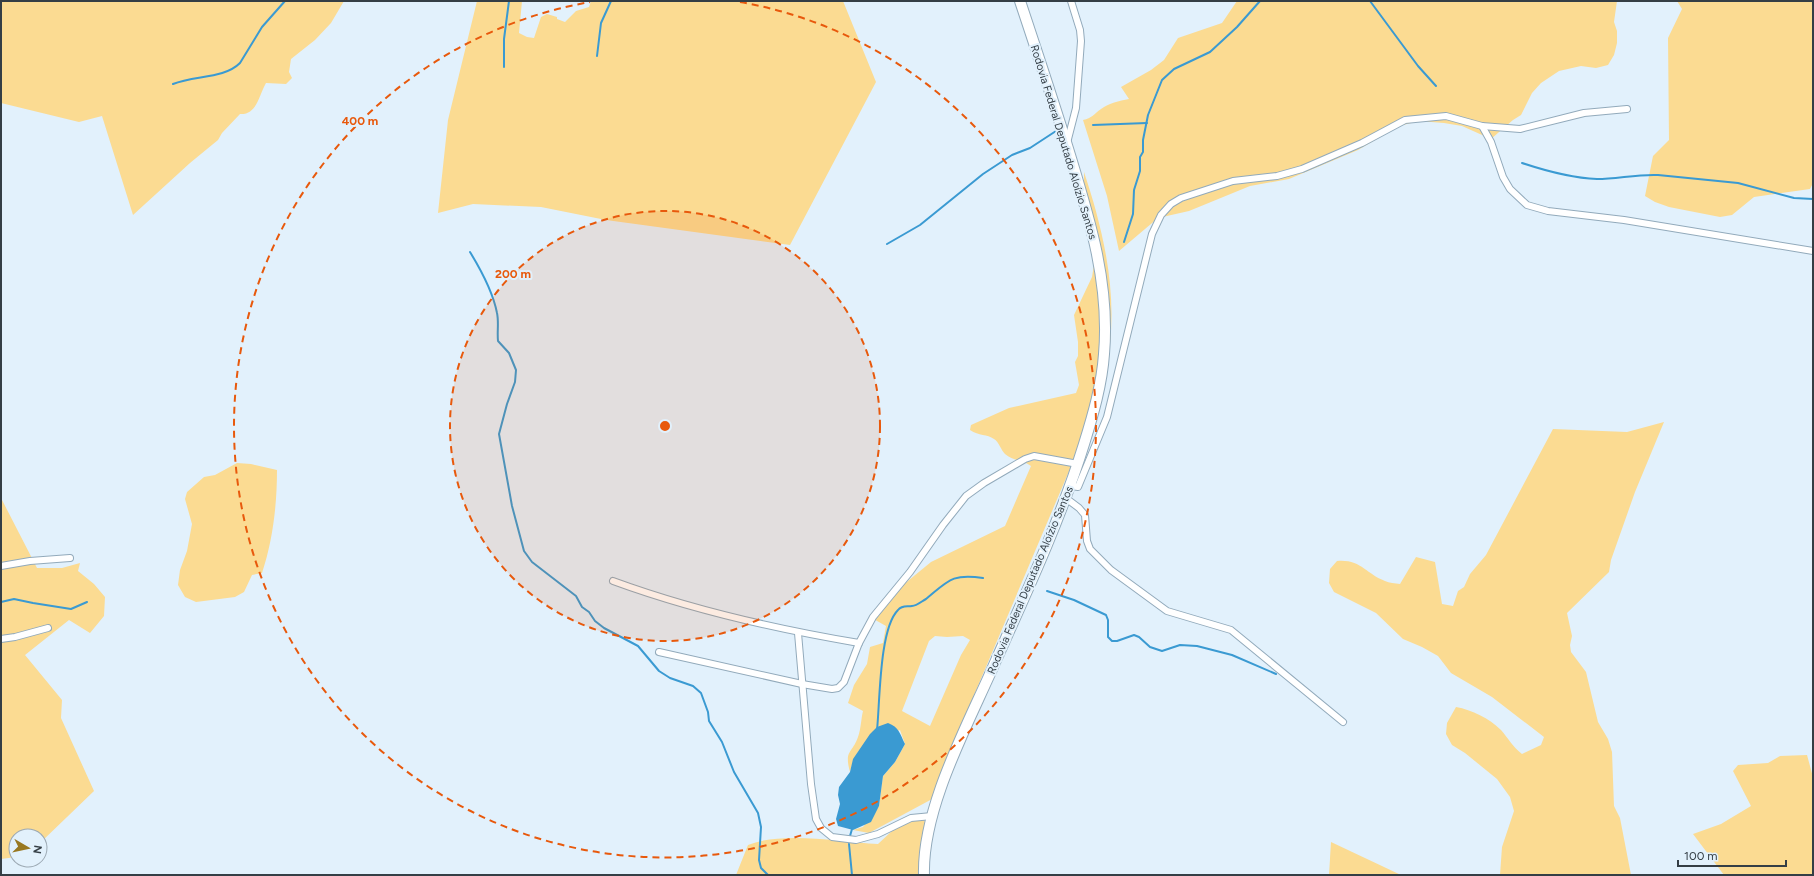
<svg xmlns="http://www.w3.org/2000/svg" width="1814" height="876" viewBox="0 0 1814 876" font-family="Figtree,sans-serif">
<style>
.green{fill:#fbdb92;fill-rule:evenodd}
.water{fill:#3a9ad2}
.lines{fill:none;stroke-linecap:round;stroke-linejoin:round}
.stream{stroke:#3a9ad2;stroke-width:2}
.minor-casing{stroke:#92aabb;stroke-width:8}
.trunk-casing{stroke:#92aabb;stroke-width:12}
.minor{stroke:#fff;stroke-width:6}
.trunk{stroke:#fff;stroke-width:10}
.ring{fill:none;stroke:#e8590c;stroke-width:2;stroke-dasharray:7 5}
.labels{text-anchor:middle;stroke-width:4;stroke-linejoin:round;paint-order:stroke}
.street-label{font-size:11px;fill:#343e45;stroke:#e2f1fc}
.centre{fill:#e8590c;stroke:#e2f1fc;stroke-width:2}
.ring-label{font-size:12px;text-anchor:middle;font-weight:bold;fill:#e8590c;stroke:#e2f1fc;stroke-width:4;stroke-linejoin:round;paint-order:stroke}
</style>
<rect width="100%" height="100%" fill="#e2f1fc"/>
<!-- green -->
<g class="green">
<path d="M1,1H344L331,23L315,40L291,59L289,72L292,78L286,84L266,83C259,95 257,115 240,114L222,133L218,140L190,163L133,215L102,116L79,122L1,103Z"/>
<polygon points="477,1 522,1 519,33 527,37 534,38 541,17 547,14 557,17 557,19 565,22 576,11 589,7 591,1 843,1 876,82 790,245 606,220 541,207 473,204 438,213 448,120"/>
<path d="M1237,1H1617L1614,22L1617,31V43L1614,55L1608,65L1596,68L1581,66L1559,71L1541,83L1532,93L1521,115L1513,120L1491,139L1462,126L1444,123L1419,121L1399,126L1358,150L1289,179L1250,186L1189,211L1158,218L1119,251L1107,196L1083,120C1092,118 1094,114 1101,109C1109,103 1119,101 1129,99L1121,87L1151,70L1164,60L1178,38L1222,23Z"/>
<polygon points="1677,1 1813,1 1813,183 1810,189 1754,197 1732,215 1720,217 1669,207 1655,202 1645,196 1653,156 1669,140 1668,38 1682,9"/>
<path d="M1084,172C1105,235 1121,305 1105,372C1101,390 1095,407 1089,424L952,747L934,798L869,833L853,830L863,827L879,806L883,776L895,762L905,744L900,730C872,741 858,740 850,772C844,750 852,754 858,737C861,729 861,719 863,711L848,703L854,685L867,664L870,647L883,643L886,626L870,617L892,594L931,562L1005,526L1031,466C1023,460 1013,461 1005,454C1001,450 999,442 994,439C987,434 979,436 970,430L971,425L1009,408L1076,393L1079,385L1075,362L1078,356V342L1074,315L1092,277L1094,265L1084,190ZM935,636L947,637L963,636L970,640L961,655L930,726L902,711L929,641Z"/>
<path d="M1664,422L1635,492L1611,560L1609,572L1567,613L1572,636L1570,645L1571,652L1586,672L1598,722L1608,739L1612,752L1614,806L1620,818L1631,875H1500L1502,847L1514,811L1510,797L1497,779L1465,753L1452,745L1446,734L1447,723L1456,707C1472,710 1489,718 1501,730C1508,738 1513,747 1522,754L1541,745L1544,737L1492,697L1451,673L1438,656L1422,647L1403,639L1376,613L1334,592L1329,583L1330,569L1337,561C1361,559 1366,574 1385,581C1389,583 1395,583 1400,584L1416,557L1435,562L1442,604L1453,606L1458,591L1464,587L1470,574L1486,555L1553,429L1627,432Z"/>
<path d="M237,463L251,464L277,470C277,504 273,540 262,573L252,575L244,592L235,597L196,602L185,597L178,585L180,570L187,551L192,524L185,499L187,492L204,477L215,475Z"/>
<polygon points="1,498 37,568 62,568 80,563 78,571 94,584 105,597 104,616 90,633 69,620 25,655 62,700 61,718 94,791 40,843 40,836 16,836 16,857 1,859"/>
<polygon points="1807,755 1813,777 1813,875 1724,875 1693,834 1721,824 1751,806 1733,771 1738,765 1768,763 1780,756"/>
<path d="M921,815L929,829L927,875H736L748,845C782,831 840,842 878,844L893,830Z"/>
<polygon points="1331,842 1401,875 1329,875"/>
</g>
<!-- water -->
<path class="water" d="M888,723C899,727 900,734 905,744L895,762L883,776L879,806L871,822L853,830L838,826L836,819L840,804L838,795L839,787L850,772L853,759L870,734L877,727Z"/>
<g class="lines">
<!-- stream -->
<g class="stream">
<polyline points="1370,1 1418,66 1436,86"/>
<polyline points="597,56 601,23 611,1"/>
<polyline points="504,67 504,39 509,1"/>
<path d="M173,84C194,75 224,79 240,63L262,27L285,1"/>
<polyline points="1093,125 1147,123"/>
<path d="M1522,163C1546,171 1572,178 1597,179C1617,179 1637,174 1658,175L1738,183L1794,198L1813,199"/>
<polyline points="1124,242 1133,214 1134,190 1140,171 1140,157 1143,152 1143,140 1148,115 1162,80 1174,69 1210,52 1237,27 1260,1"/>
<polyline points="887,244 920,225 983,174 1012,155 1030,148 1056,131"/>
<path d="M470,252C481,270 493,292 497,313C499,322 497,332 498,341L509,353L516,370L515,382L507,404L499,434L512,506L524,551L532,562L576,596L582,607L589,612L595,621L604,628L638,646L659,671L670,678L693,686L701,693L708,712L709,721L722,742L734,772L758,813L761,827L759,860L761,868L768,875"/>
<polyline points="1047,591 1074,600 1106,615 1108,620 1108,637 1112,641 1117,641 1134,635 1139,637 1150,647 1162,651 1180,645 1197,646 1232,655 1276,674"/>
<polyline points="1,602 14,599 33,603 71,609 87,602"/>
<path d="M877,730C880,703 879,629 898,610C902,605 907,607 912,606C917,606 922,601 926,599C948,581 952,573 983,578"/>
<polyline points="850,836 852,829"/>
<polyline points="849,844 852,875"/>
</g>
<!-- minor casing -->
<g class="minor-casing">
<g id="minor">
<polyline points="1482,126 1520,129 1584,113 1627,109"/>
<polyline points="1067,143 1076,108 1081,41 1080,30 1071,1"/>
<polyline points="1071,486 1078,487 1107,417 1152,234 1161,215 1171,204 1181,198 1233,181 1277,176 1302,169 1362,143 1405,120 1446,116 1482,126 1491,142 1503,177 1510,189 1527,205 1548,211 1624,220 1813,251"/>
<polyline points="1067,499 1079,508 1085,515 1087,541 1090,549 1111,570 1167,611 1231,630 1343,722"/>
<polyline points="1,566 30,561 70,558"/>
<path d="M613,581C692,610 776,629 859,643"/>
<polyline points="798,633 811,784 816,819 821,828 832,837 856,840 878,834 911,818 932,816"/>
<polyline points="1,639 15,637 48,628"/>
<polyline points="659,652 802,684 832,689 838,688 844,682 859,643 873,617 910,572 943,525 966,496 984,483 1025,459 1034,456 1078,464"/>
</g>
</g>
<!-- trunk casing -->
<g class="trunk-casing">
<path id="trunk" d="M924,875C922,806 970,721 997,658C1029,587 1061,518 1084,444C1093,415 1102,384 1104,354C1110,285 1090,220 1070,155C1054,103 1037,52 1020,1"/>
</g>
<!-- minor -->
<use href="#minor" class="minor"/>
<!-- trunk -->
<use href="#trunk" class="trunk"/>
</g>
<!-- distance rings -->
<circle cx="665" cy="426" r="215" fill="#e8590c" fill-opacity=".12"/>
<g class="ring">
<circle cx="665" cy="426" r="215"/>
<path d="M740 2A431 431 0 1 1 590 2"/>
</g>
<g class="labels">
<!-- street labels -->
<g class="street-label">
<text transform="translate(1064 142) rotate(73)" y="4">Rodovia Federal Deputado Aloízio Santos</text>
<text transform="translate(1030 580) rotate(-67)" y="4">Rodovia Federal Deputado Aloízio Santos</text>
</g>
</g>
<circle cx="665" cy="426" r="6" class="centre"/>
<g class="ring-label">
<text x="360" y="125">400 m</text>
<text x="513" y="278">200 m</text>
</g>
<!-- border -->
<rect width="1814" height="876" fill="none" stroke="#343e45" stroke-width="4"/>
<!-- north arrow -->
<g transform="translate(28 848) rotate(99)"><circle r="19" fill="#e2f1fc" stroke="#9ca9b3"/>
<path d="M0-3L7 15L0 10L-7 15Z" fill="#987821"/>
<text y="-6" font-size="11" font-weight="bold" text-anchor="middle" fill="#343e45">N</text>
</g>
<!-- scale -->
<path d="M1678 860v6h108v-6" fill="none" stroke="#343e45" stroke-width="2"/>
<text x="1684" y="860" font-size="12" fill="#343e45" stroke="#e2f1fc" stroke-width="3" paint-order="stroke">100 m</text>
</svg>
